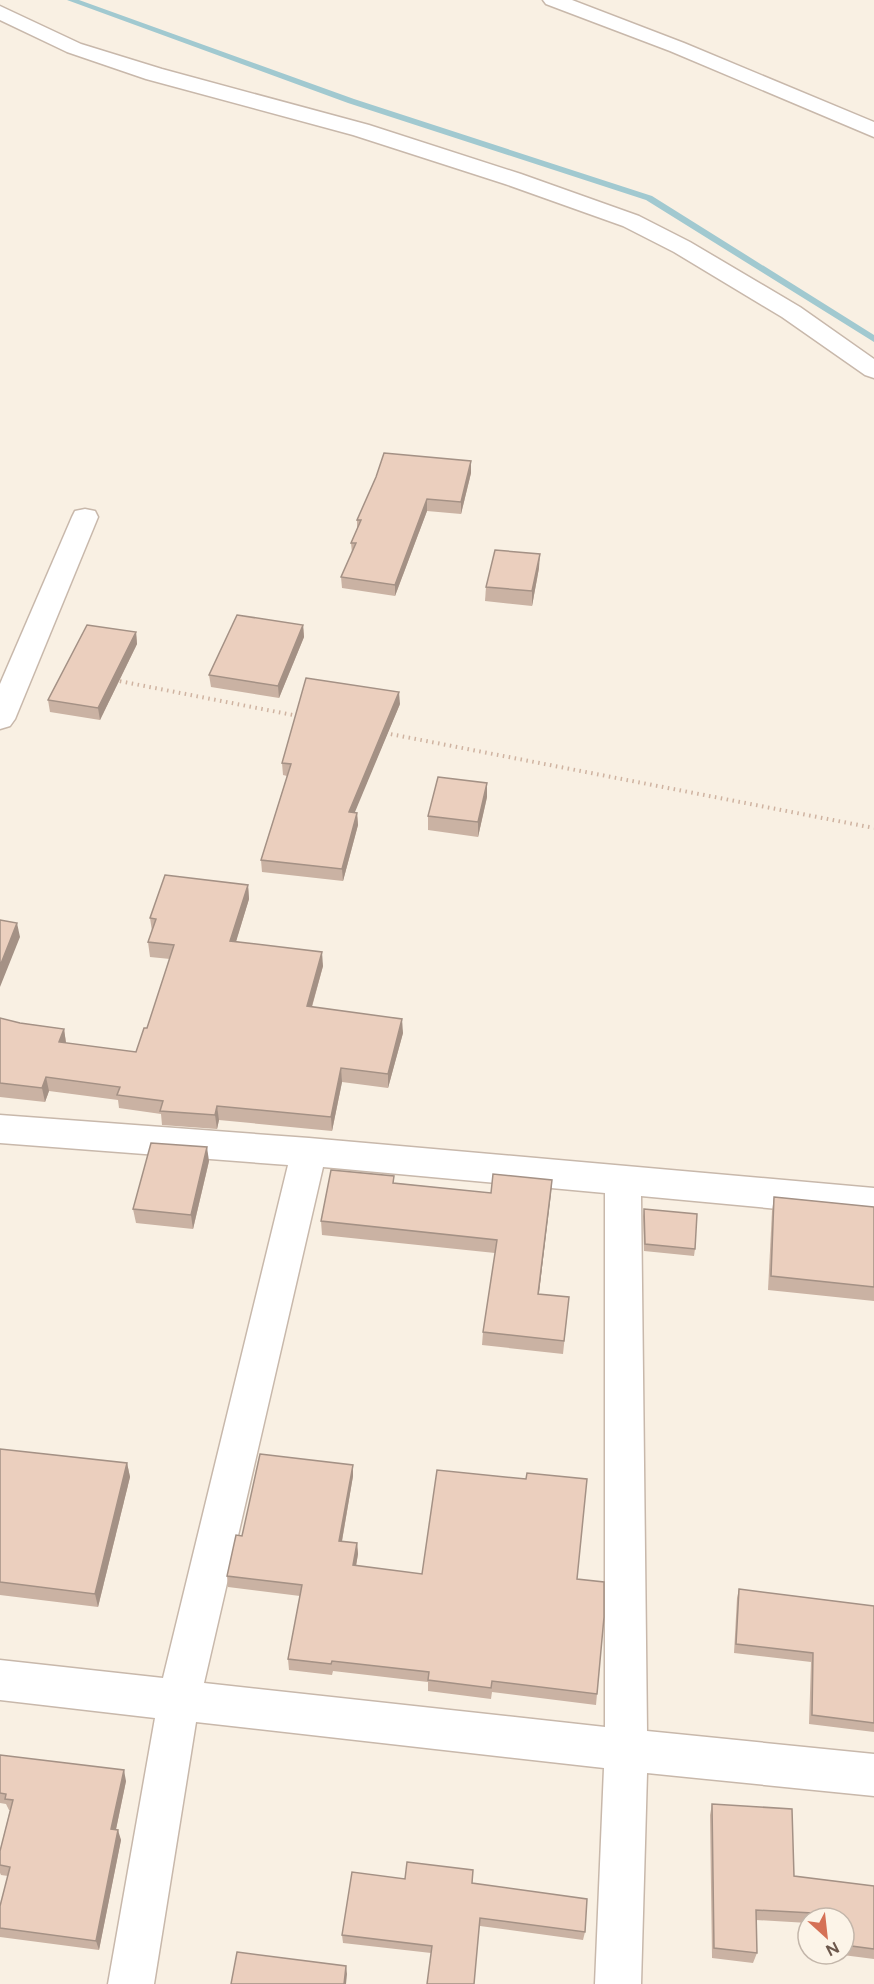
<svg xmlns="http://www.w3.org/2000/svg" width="874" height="1984" viewBox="0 0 874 1984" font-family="Figtree,sans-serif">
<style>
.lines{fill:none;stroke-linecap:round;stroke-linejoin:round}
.stream{fill:#a1c9d0;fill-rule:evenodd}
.minor-casing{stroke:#c8b8ab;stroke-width:3}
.path{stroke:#cfb3a1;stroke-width:4;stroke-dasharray:1.5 4.5;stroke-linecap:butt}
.minor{fill:#fff;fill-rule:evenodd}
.wall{fill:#cab2a3}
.shaded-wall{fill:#a49185}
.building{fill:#ebcfbe;stroke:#a49185;stroke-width:1.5}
</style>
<rect width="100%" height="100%" fill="#f9f0e3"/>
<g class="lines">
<!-- stream -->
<polygon class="stream" points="67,0 79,0 354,99 652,196 874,335 874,342 646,200 348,103"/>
<!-- minor casing -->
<g class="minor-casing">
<g id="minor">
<polygon points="543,0 572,0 684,43 874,122 874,137 670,51 546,4"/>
<polygon points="0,6 81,44 162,69 369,125 521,174 639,216 690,242 800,307 874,359 874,378 865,375 782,317 674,252 623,226 505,184 353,135 146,79 67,52 0,20"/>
<polygon points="85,509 95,511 98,517 15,719 10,726 0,729 0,684 72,517 75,511"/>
<path d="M0,1115L309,1138L874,1188V1218L641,1196L647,1731L874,1754V1796L647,1773L641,1984H595L604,1768L196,1722L154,1984H108L155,1718L0,1700V1660L163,1678L288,1165L0,1143ZM323,1167L605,1193V1727L204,1683Z"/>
</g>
</g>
<!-- path -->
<g class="path">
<polyline points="114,680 298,716"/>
<polyline points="385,733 874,828"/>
</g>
<!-- minor -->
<use href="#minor" class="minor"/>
</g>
<!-- wall -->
<g class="wall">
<polygon points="471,473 461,514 427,511 395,596 342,588 341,577 352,553 351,543 357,529 357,520"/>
<polygon points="539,568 532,606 485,601 486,587"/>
<polygon points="303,625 304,637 279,698 211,687 209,675"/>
<polygon points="136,632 137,644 100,720 50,712 48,700"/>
<polygon points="400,704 354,812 357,813 358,825 343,881 262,872 261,860 287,776 283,775 282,763"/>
<polygon points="487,797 478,837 428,830 428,816"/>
<polygon points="248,885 249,899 236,941 323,966 312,1007 403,1033 388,1088 342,1082 332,1131 219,1120 217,1129 162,1125 161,1114 119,1108 118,1100 49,1091 45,1102 0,1097 0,1018 20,1023 64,1029 66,1043 136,1052 147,1028 170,959 150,957 148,942 152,931 150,918"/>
<polygon points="209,1161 193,1229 136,1223 133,1209"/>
<polygon points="552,1180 539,1294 569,1297 563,1354 482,1345 483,1332 495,1253 322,1235 321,1221 395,1183 491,1193"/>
<polygon points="774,1197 874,1207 874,1301 768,1290 772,1211"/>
<polygon points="644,1209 695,1249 694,1256 644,1251 643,1216"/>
<polygon points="0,1449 127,1463 130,1477 98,1607 0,1595"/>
<polygon points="353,1465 353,1476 342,1541 357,1543 358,1554 356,1566 422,1574 577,1579 597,1694 596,1705 492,1692 491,1699 428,1691 428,1682 333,1671 332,1675 289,1670 288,1659 300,1596 228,1587 227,1576"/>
<polygon points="739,1589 874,1606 874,1732 809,1724 811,1662 734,1653 737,1598"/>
<polygon points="0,1755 126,1781 116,1829 121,1840 99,1950 0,1937 0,1928 8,1876 1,1875 0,1873 0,1851 10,1810 9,1810 6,1804 0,1803"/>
<polygon points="712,1804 794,1876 874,1886 874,1959 835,1954 844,1954 844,1918 808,1918 808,1923 756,1920 757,1953 753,1963 712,1958 710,1815"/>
<polygon points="405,1879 473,1883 585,1932 583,1940 480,1926 431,1953 343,1943 342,1935"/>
</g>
<!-- shaded-wall -->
<g class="shaded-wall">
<polygon points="471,461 471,473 461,514 461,502"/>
<polygon points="427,499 427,511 395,596 395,585"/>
<polygon points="540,554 539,568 532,606 532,591"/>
<polygon points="303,625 304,637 279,698 278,686"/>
<polygon points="136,632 137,644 100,720 98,708"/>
<polygon points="399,692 400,704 350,824 349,812"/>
<polygon points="487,783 487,797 478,837 478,822"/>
<polygon points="357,813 358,825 343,881 342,869"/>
<polygon points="248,885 249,899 232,955 230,941"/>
<polygon points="17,923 20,937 0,987 0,966"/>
<polygon points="322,952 323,966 308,1020 307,1006"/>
<polygon points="402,1019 403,1033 388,1088 388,1074"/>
<polygon points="64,1029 66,1043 59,1042"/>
<polygon points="341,1068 342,1082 332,1131 331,1117"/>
<polygon points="46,1077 49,1091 45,1102 42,1088"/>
<polygon points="217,1106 219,1120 217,1129 215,1115"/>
<polygon points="207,1147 209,1161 193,1229 191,1215"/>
<polygon points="552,1180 551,1194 537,1308 538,1294"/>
<polygon points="127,1463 130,1477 98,1607 95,1594"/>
<polygon points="353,1465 353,1476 340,1552 339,1541"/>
<polygon points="357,1543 358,1554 354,1577 353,1565"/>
<polygon points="124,1770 126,1781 114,1839 111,1829"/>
<polygon points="118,1830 121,1840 99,1950 96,1941"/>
<polygon points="346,1966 347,1974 346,1984 344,1984"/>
</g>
<!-- building -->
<g class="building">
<polygon points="384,453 471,461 461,502 427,499 395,585 341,577 356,543 351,543 361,520 357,520 376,477"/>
<polygon points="495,550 540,554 532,591 486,587"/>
<polygon points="237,615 303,625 278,686 209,675"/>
<polygon points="87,625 136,632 98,708 48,700"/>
<polygon points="306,678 399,692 349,812 357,813 342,869 261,860 291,764 282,763"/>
<polygon points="438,777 487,783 478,822 428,816"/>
<polygon points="165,875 248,885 230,941 322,952 307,1006 402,1019 388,1074 341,1068 331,1117 217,1106 215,1115 160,1111 163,1101 117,1095 120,1087 46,1077 42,1088 0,1083 0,1018 20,1023 64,1029 59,1042 136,1052 144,1028 147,1028 174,945 148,942 156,919 150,918"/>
<polygon points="0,920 17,923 0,966"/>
<polygon points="151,1143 207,1147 191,1215 133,1209"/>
<polygon points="331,1170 394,1176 393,1183 491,1193 493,1174 552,1180 538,1294 569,1297 564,1341 483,1332 497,1240 321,1221"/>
<polygon points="774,1197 874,1207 874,1287 771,1276"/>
<polygon points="644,1209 697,1214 695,1249 645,1244"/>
<polygon points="0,1449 127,1463 95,1594 0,1582"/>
<polygon points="260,1454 353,1465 339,1541 357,1543 353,1565 422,1574 437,1470 526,1479 527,1473 587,1479 577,1579 604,1582 604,1617 597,1694 492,1681 491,1688 428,1680 429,1672 332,1661 331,1664 288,1659 302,1585 227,1576 236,1535 242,1536"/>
<polygon points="739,1589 874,1606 874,1723 812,1715 813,1653 736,1644"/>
<polygon points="0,1755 124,1770 111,1829 118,1830 96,1941 0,1928 0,1906 10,1867 0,1865 0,1851 13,1800 5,1799 6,1794 0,1793"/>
<polygon points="712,1804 792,1809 794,1876 874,1886 874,1949 844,1945 844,1918 831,1918 831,1914 756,1910 757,1953 714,1948"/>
<polygon points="407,1862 473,1870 472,1883 587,1899 585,1932 480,1918 474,1984 427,1984 432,1946 342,1935 352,1872 405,1879"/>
<polygon points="237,1952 346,1966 344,1984 231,1984"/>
</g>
<!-- north arrow -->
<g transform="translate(826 1936) rotate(153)"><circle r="28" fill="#fcf4e8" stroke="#c3b6aa" stroke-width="1.5"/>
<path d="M0-4.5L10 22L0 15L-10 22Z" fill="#d57156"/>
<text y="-9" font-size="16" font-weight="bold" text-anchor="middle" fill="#6d584c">N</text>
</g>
</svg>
